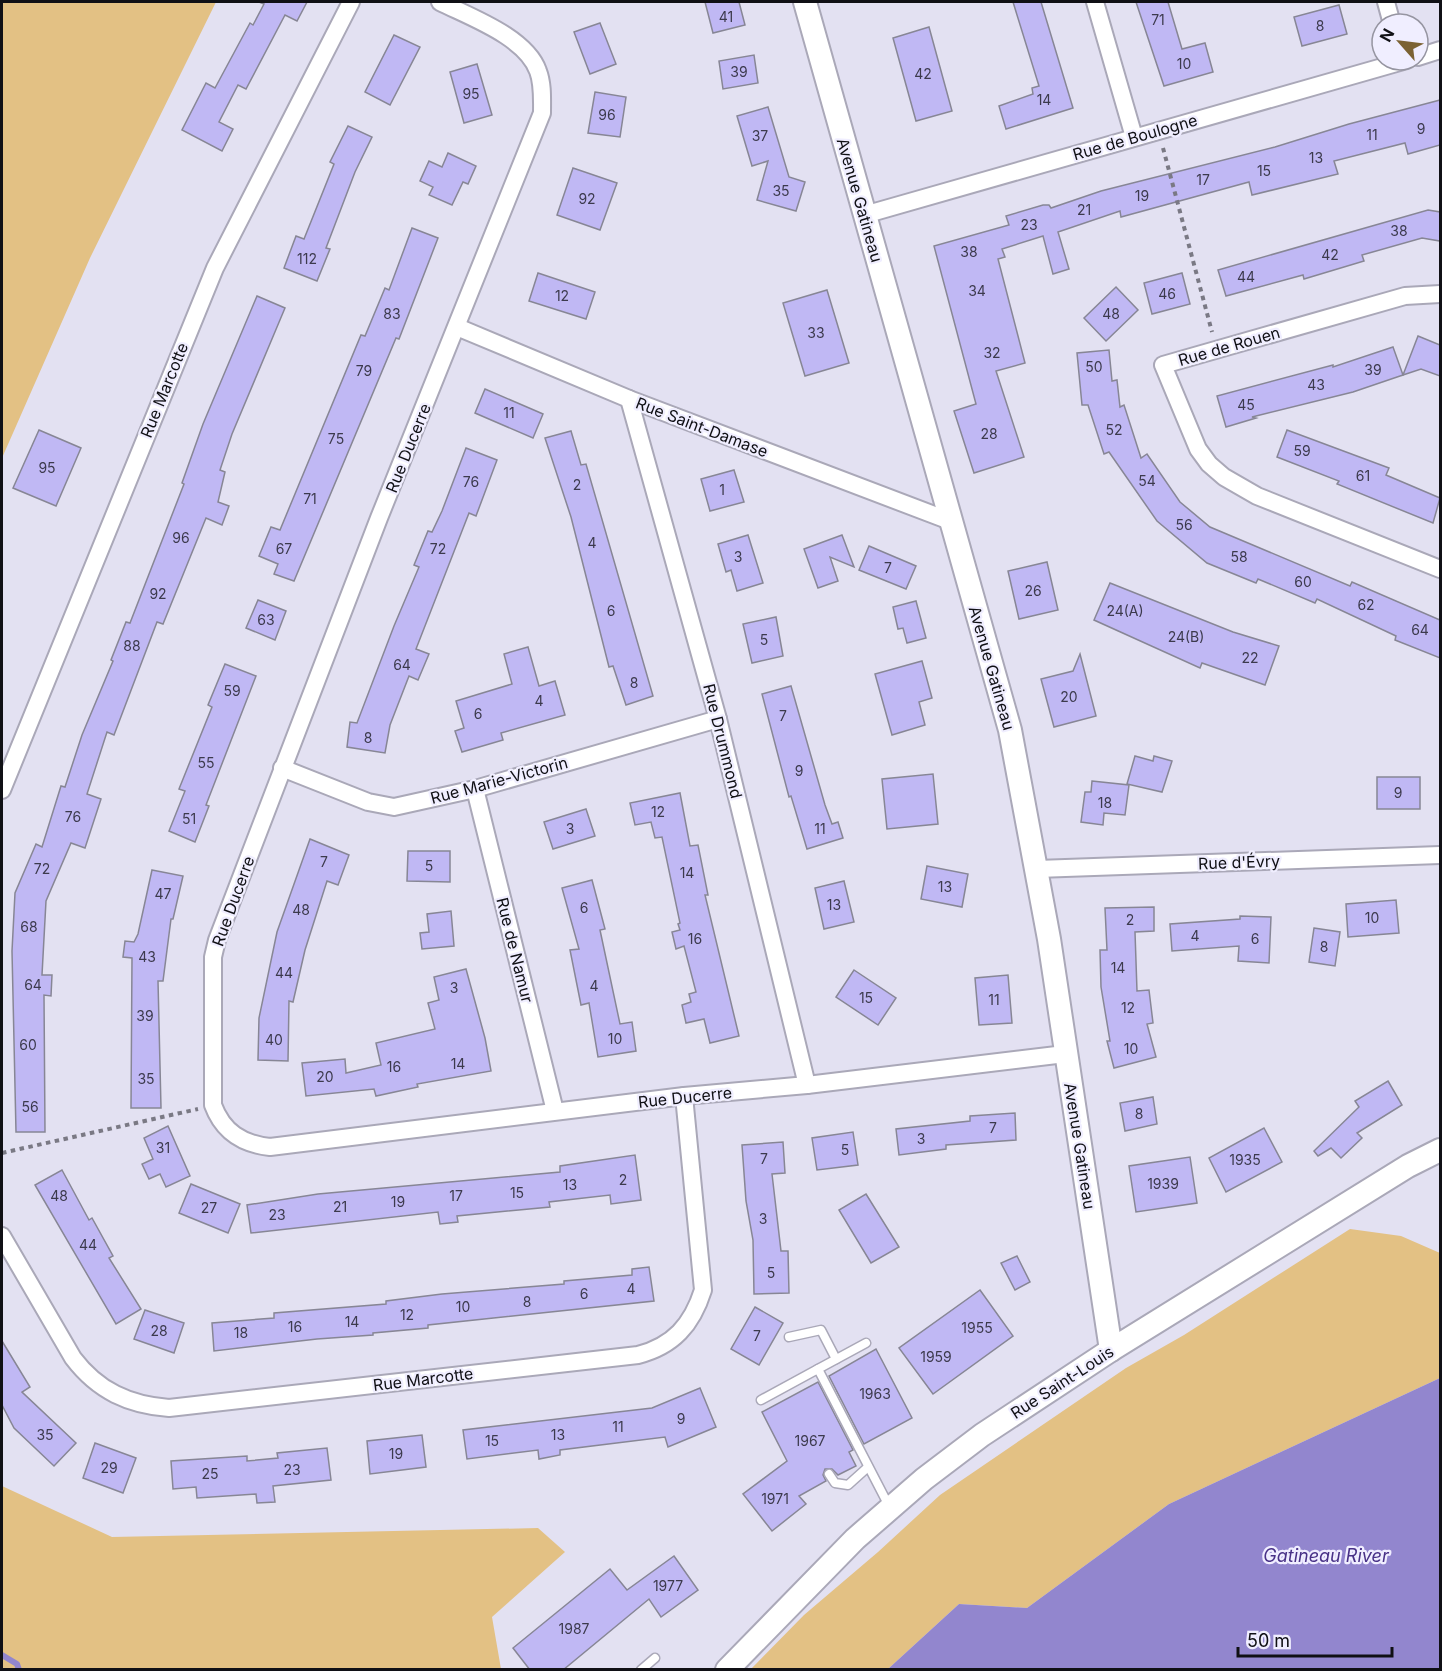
<svg xmlns="http://www.w3.org/2000/svg" width="1442" height="1671" viewBox="0 0 1442 1671" font-family="Inter,sans-serif">
<style>
.green{fill:#e3c184}
.water{fill:#9286ce}
.lines{fill:none;stroke-linecap:round;stroke-linejoin:round}
.stream{stroke:#9286ce;stroke-width:6}
.building{fill:#c0b8f4;stroke:#878695;stroke-width:1.5}
.lane-casing{stroke:#aaa8b8;stroke-width:11}
.street-casing{stroke:#aaa8b8;stroke-width:20}
.secondary-casing{stroke:#aaa8b8;stroke-width:26}
.path{stroke:#7a7984;stroke-width:4;stroke-dasharray:4.5 4.5;stroke-linecap:butt}
.lane{stroke:#fff;stroke-width:8}
.street{stroke:#fff;stroke-width:16}
.secondary{stroke:#fff;stroke-width:22}
.labels{text-anchor:middle;stroke-width:4.5;stroke-linejoin:round;paint-order:stroke}
.number-label{font-size:14px;fill:#3c3a4d}
.street-label{font-size:16px;fill:#101015;stroke:#f0eeff}
.water-label{font-size:18px;font-style:italic;fill:#483187;stroke:#f0eeff}
</style>
<rect width="100%" height="100%" fill="#e3e1f2"/>
<!-- green -->
<g class="green">
<polygon points="2,2 216,2 90,258 2,458"/>
<polygon points="1350,1229 1401,1236 1440,1253 1440,1378 1169,1504 1027,1608 959,1604 888,1669 750,1670 804,1615 878,1552 940,1495 1126,1368 1184,1335"/>
<polygon points="2,1486 112,1537 538,1528 565,1552 492,1617 501,1669 2,1669"/>
</g>
<!-- water -->
<polygon class="water" points="1440,1378 1440,1669 888,1669 959,1604 1027,1608 1169,1504"/>
<g class="lines">
<!-- stream -->
<polyline class="stream" points="2,1655 17,1664 19,1670"/>
</g>
<!-- building -->
<g class="building">
<polygon points="259,2 307,2 297,21 285,15 246,89 238,85 219,122 233,129 222,151 182,130 206,83 215,88 250,23 253,25 264,4"/>
<polygon points="705,2 739,2 745,25 713,33"/>
<polygon points="1013,2 1041,2 1073,108 1006,129 999,106 1033,94 1032,88 1039,86"/>
<polygon points="1136,2 1168,2 1182,49 1205,43 1213,72 1164,86"/>
<polygon points="1339,5 1347,34 1302,46 1294,17"/>
<polygon points="600,23 616,64 590,74 574,32"/>
<polygon points="929,27 952,111 916,121 893,38"/>
<polygon points="394,35 420,47 390,105 365,92"/>
<polygon points="754,55 758,83 723,89 719,61"/>
<polygon points="477,64 492,115 464,123 450,72"/>
<polygon points="595,92 626,97 620,137 588,133"/>
<polygon points="1440,100 1440,145 1408,154 1405,143 1334,161 1338,174 1252,195 1249,182 1121,217 1120,211 1058,232 1069,269 1053,274 1043,236 1002,249 1005,257 998,259 1025,363 996,371 1024,457 974,473 954,411 976,404 934,246 1009,225 1006,216 1043,205 1049,205 1051,208 1101,191 1275,147 1349,124"/>
<polygon points="768,107 789,177 805,182 796,211 757,200 768,161 752,166 737,116"/>
<polygon points="348,126 372,137 355,172 326,248 330,249 317,281 284,268 296,236 304,239 334,164 330,162"/>
<polygon points="448,153 476,166 468,184 463,182 452,205 429,195 433,187 420,181 429,161 442,167"/>
<polygon points="573,168 617,183 600,230 557,215"/>
<polygon points="1428,210 1440,212 1440,241 1422,238 1362,255 1364,261 1304,279 1303,275 1226,296 1218,270"/>
<polygon points="412,228 438,238 399,339 396,338 294,581 274,574 278,564 259,556 271,527 280,530 361,335 365,336 385,288 389,290"/>
<polygon points="538,273 595,292 586,319 529,301"/>
<polygon points="1182,273 1190,304 1152,314 1144,283"/>
<polygon points="1116,287 1138,310 1106,341 1084,318"/>
<polygon points="827,290 849,363 805,376 783,303"/>
<polygon points="257,296 285,308 232,434 220,470 225,472 218,502 229,506 222,525 206,518 163,624 157,622 114,735 107,732 87,794 101,799 85,848 71,843 46,901 42,975 52,975 51,996 44,995 45,1132 16,1132 12,951 15,893 36,844 42,847 61,786 65,787 82,735 113,661 111,660 126,622 130,623 184,484 182,483 203,424"/>
<polygon points="1418,336 1440,345 1440,376 1421,369 1403,375"/>
<polygon points="1393,347 1403,375 1353,392 1252,417 1256,418 1226,427 1217,396 1333,365 1333,367"/>
<polygon points="1109,350 1112,381 1117,380 1120,407 1124,405 1141,458 1147,454 1180,502 1210,527 1350,586 1352,582 1440,620 1440,658 1395,640 1396,636 1317,599 1315,603 1258,579 1256,583 1207,563 1157,521 1109,452 1104,454 1088,405 1082,405 1077,353"/>
<polygon points="485,389 543,414 533,438 475,413"/>
<polygon points="39,430 81,448 56,506 13,488"/>
<polygon points="1287,430 1389,468 1386,475 1440,498 1433,523 1337,484 1339,481 1277,457"/>
<polygon points="571,431 581,465 586,464 653,696 626,705 613,666 609,667 571,517 545,438"/>
<polygon points="466,448 497,460 476,516 469,513 416,649 429,654 418,680 409,676 390,725 385,753 347,747 350,722 357,723 394,626 419,567 414,565 428,531 432,532 442,511"/>
<polygon points="734,470 744,502 710,511 701,479"/>
<polygon points="748,535 763,583 737,591 731,570 726,572 718,544"/>
<polygon points="842,535 854,567 830,557 838,581 818,588 804,549"/>
<polygon points="869,546 916,566 906,589 859,570"/>
<polygon points="1047,562 1058,610 1019,619 1008,571"/>
<polygon points="1110,583 1233,632 1279,646 1265,685 1202,663 1200,668 1094,620"/>
<polygon points="258,600 286,611 275,640 246,628"/>
<polygon points="916,601 926,638 907,643 903,628 898,629 893,607"/>
<polygon points="776,617 783,656 752,663 743,624"/>
<polygon points="528,647 539,686 555,681 565,715 501,733 503,740 462,752 455,731 464,728 456,701 512,684 504,654"/>
<polygon points="1080,654 1096,716 1054,727 1041,679 1073,671"/>
<polygon points="922,661 932,698 919,702 925,725 892,735 875,674"/>
<polygon points="225,664 256,676 206,805 209,806 195,842 169,831 185,791 179,789 212,707 208,705"/>
<polygon points="791,686 825,805 832,824 838,822 843,838 807,849 791,796 789,797 762,694"/>
<polygon points="1135,756 1153,761 1154,756 1172,761 1162,792 1127,784"/>
<polygon points="933,774 938,824 887,829 882,779"/>
<rect x="1377" y="777" width="43" height="32"/>
<polygon points="1092,781 1129,785 1125,815 1104,813 1103,825 1081,822 1085,792 1091,792"/>
<polygon points="680,793 690,846 698,845 708,895 705,895 739,1036 710,1043 704,1019 686,1023 682,1005 691,1002 689,994 696,992 684,946 676,949 672,932 680,930 678,924 680,923 662,837 655,838 651,822 635,825 630,803"/>
<polygon points="586,809 595,836 553,849 544,822"/>
<polygon points="310,839 349,855 338,885 327,881 305,950 293,1002 289,1001 288,1061 258,1060 259,1018 277,932"/>
<polygon points="408,851 450,851 450,882 407,881"/>
<polygon points="927,866 968,874 962,907 921,899"/>
<polygon points="152,870 183,876 173,919 171,919 163,981 158,981 161,1108 131,1108 132,958 123,957 125,941 134,942 138,934"/>
<polygon points="592,880 605,929 600,930 620,1024 632,1022 636,1051 598,1057 589,1003 581,1005 570,950 579,949 562,888"/>
<polygon points="844,881 854,922 824,929 815,888"/>
<polygon points="1396,900 1399,933 1348,937 1346,904"/>
<polygon points="1154,907 1154,931 1135,932 1137,991 1149,990 1153,1023 1147,1024 1156,1057 1114,1068 1107,1041 1110,1041 1101,987 1100,950 1107,950 1105,908"/>
<polygon points="451,911 454,946 422,949 420,933 429,932 427,914"/>
<polygon points="1240,916 1271,917 1269,963 1238,961 1239,946 1172,951 1170,924 1240,919"/>
<polygon points="1314,928 1340,932 1335,966 1309,962"/>
<polygon points="466,969 485,1038 491,1071 417,1084 418,1087 376,1096 374,1089 306,1096 302,1063 345,1059 346,1073 381,1065 376,1043 435,1029 428,1003 439,1000 434,977"/>
<polygon points="854,970 896,998 878,1025 836,997"/>
<polygon points="1008,975 1012,1023 979,1025 975,978"/>
<polygon points="1388,1081 1402,1105 1357,1133 1362,1138 1341,1158 1331,1148 1318,1156 1314,1151 1359,1107 1355,1101"/>
<polygon points="1153,1097 1157,1124 1125,1131 1120,1103"/>
<polygon points="1015,1113 1016,1140 946,1145 946,1149 899,1155 896,1129 970,1121 970,1116"/>
<polygon points="168,1126 190,1176 166,1187 160,1174 149,1179 142,1164 153,1159 144,1138"/>
<polygon points="1264,1128 1282,1162 1226,1192 1209,1158"/>
<polygon points="853,1132 858,1165 817,1170 812,1138"/>
<polygon points="783,1142 785,1173 772,1174 781,1251 788,1251 789,1293 754,1294 753,1240 746,1201 742,1145"/>
<polygon points="635,1155 641,1200 611,1204 610,1195 549,1202 550,1207 457,1216 458,1222 440,1224 438,1212 251,1233 247,1205 318,1194 560,1172 560,1166"/>
<polygon points="1190,1157 1197,1203 1136,1212 1129,1166"/>
<polygon points="62,1170 89,1220 92,1218 113,1256 109,1258 141,1309 116,1324 35,1185"/>
<polygon points="191,1184 240,1204 228,1233 179,1213"/>
<polygon points="866,1194 899,1247 871,1263 839,1210"/>
<polygon points="1017,1256 1030,1282 1015,1290 1001,1263"/>
<polygon points="649,1267 654,1301 428,1325 428,1328 373,1333 373,1335 317,1339 214,1351 212,1323 274,1318 274,1313 386,1304 386,1301 442,1294 564,1284 564,1281 632,1275 632,1269"/>
<polygon points="980,1290 1013,1336 933,1394 899,1348"/>
<polygon points="755,1307 783,1323 759,1365 731,1349"/>
<polygon points="145,1310 184,1323 174,1353 134,1339"/>
<polygon points="2,1341 30,1387 22,1392 76,1443 54,1466 14,1428 2,1405"/>
<polygon points="876,1349 912,1418 864,1444 829,1376"/>
<polygon points="818,1382 853,1450 849,1452 856,1466 838,1475 832,1469 825,1469 823,1475 826,1481 799,1496 806,1504 772,1531 743,1494 787,1461 762,1412"/>
<polygon points="700,1388 716,1427 668,1447 665,1437 560,1450 560,1455 539,1459 538,1450 467,1459 463,1430 652,1408"/>
<polygon points="422,1435 426,1467 370,1474 367,1441"/>
<polygon points="95,1443 136,1458 123,1493 83,1478"/>
<polygon points="327,1448 331,1480 273,1486 275,1502 257,1503 256,1494 197,1498 196,1487 173,1489 171,1461 247,1456 247,1461 278,1458 277,1453"/>
<polygon points="674,1556 698,1590 661,1617 649,1599 563,1670 530,1670 513,1648 610,1569 627,1590"/>
</g>
<g class="lines">
<!-- lane casing -->
<g class="lane-casing">
<g id="lane">
<polyline points="789,1337 821,1330 836,1359"/>
<polyline points="818,1369 866,1343"/>
<polyline points="761,1400 818,1369 890,1508"/>
<polyline points="829,1474 835,1483 848,1485 868,1467"/>
<polyline points="641,1670 655,1658"/>
</g>
</g>
<!-- street casing -->
<g class="street-casing">
<g id="street">
<path d="M440,2C470,17 526,37 538,71C543,84 542,99 542,113L379,518L217,940L213,957V1105C223,1132 242,1144 270,1147L684,1096L807,1085L1065,1054"/>
<polyline points="1095,2 1134,137"/>
<polyline points="1386,2 1392,24"/>
<polyline points="1418,57 1440,50"/>
<polyline points="864,215 1407,60"/>
<polyline points="1440,294 1405,296 1163,365 1198,449 1209,464 1224,477 1257,496 1440,569"/>
<polyline points="457,327 629,399 950,521"/>
<polyline points="629,399 718,719 807,1085"/>
<polyline points="282,768 368,802 394,807 475,789 718,719"/>
<polyline points="475,789 555,1111"/>
<polyline points="2,790 215,268 351,2"/>
<polyline points="1037,869 1440,855"/>
<path d="M2,1236L73,1358C98,1391 129,1405 169,1408L638,1355C673,1346 692,1325 703,1290L684,1096"/>
</g>
</g>
<!-- secondary casing -->
<g class="secondary-casing">
<g id="secondary">
<polyline points="805,2 1010,730 1049,939 1111,1350"/>
<polyline points="727,1670 855,1539 924,1479 982,1435 1111,1350 1408,1166 1440,1150"/>
</g>
</g>
<!-- path -->
<g class="path">
<polyline points="1163,148 1212,332"/>
<polyline points="2,1153 198,1109"/>
</g>
<!-- lane -->
<use href="#lane" class="lane"/>
<!-- street -->
<use href="#street" class="street"/>
<!-- secondary -->
<use href="#secondary" class="secondary"/>
</g>
<g class="labels">
<!-- number labels -->
<g class="number-label">
<text x="726" y="22">41</text>
<text x="1158" y="25">71</text>
<text x="1320" y="31">8</text>
<text x="1184" y="69">10</text>
<text x="739" y="77">39</text>
<text x="923" y="79">42</text>
<text x="471" y="99">95</text>
<text x="1044" y="105">14</text>
<text x="607" y="120">96</text>
<text x="1421" y="134">9</text>
<text x="1372" y="140">11</text>
<text x="760" y="141">37</text>
<text x="1316" y="163">13</text>
<text x="1264" y="176">15</text>
<text x="1203" y="185">17</text>
<text x="781" y="196">35</text>
<text x="1142" y="201">19</text>
<text x="587" y="204">92</text>
<text x="1084" y="215">21</text>
<text x="1029" y="230">23</text>
<text x="1399" y="236">38</text>
<text x="969" y="257">38</text>
<text x="1330" y="260">42</text>
<text x="307" y="264">112</text>
<text x="1246" y="282">44</text>
<text x="977" y="296">34</text>
<text x="1167" y="299">46</text>
<text x="562" y="301">12</text>
<text x="392" y="319">83</text>
<text x="1111" y="319">48</text>
<text x="816" y="338">33</text>
<text x="992" y="358">32</text>
<text x="1094" y="372">50</text>
<text x="1373" y="375">39</text>
<text x="364" y="376">79</text>
<text x="1316" y="390">43</text>
<text x="1246" y="410">45</text>
<text x="509" y="418">11</text>
<text x="1114" y="435">52</text>
<text x="989" y="439">28</text>
<text x="336" y="444">75</text>
<text x="1302" y="456">59</text>
<text x="47" y="473">95</text>
<text x="1363" y="481">61</text>
<text x="1147" y="486">54</text>
<text x="471" y="487">76</text>
<text x="577" y="490">2</text>
<text x="722" y="495">1</text>
<text x="310" y="504">71</text>
<text x="1184" y="530">56</text>
<text x="181" y="543">96</text>
<text x="592" y="548">4</text>
<text x="284" y="554">67</text>
<text x="438" y="554">72</text>
<text x="738" y="562">3</text>
<text x="1239" y="562">58</text>
<text x="888" y="573">7</text>
<text x="1303" y="587">60</text>
<text x="1033" y="596">26</text>
<text x="158" y="599">92</text>
<text x="1366" y="610">62</text>
<text x="611" y="616">6</text>
<text x="1125" y="616">24(A)</text>
<text x="266" y="625">63</text>
<text x="1420" y="635">64</text>
<text x="1186" y="642">24(B)</text>
<text x="764" y="645">5</text>
<text x="132" y="651">88</text>
<text x="1250" y="663">22</text>
<text x="402" y="670">64</text>
<text x="634" y="688">8</text>
<text x="232" y="696">59</text>
<text x="1069" y="702">20</text>
<text x="539" y="706">4</text>
<text x="478" y="719">6</text>
<text x="783" y="721">7</text>
<text x="368" y="743">8</text>
<text x="206" y="768">55</text>
<text x="799" y="776">9</text>
<text x="1398" y="798">9</text>
<text x="1105" y="808">18</text>
<text x="658" y="817">12</text>
<text x="73" y="822">76</text>
<text x="189" y="824">51</text>
<text x="570" y="834">3</text>
<text x="820" y="834">11</text>
<text x="324" y="867">7</text>
<text x="429" y="871">5</text>
<text x="42" y="874">72</text>
<text x="687" y="878">14</text>
<text x="945" y="892">13</text>
<text x="163" y="899">47</text>
<text x="834" y="910">13</text>
<text x="584" y="913">6</text>
<text x="301" y="915">48</text>
<text x="1372" y="923">10</text>
<text x="1130" y="925">2</text>
<text x="29" y="932">68</text>
<text x="1195" y="941">4</text>
<text x="695" y="944">16</text>
<text x="1255" y="944">6</text>
<text x="1324" y="952">8</text>
<text x="147" y="962">43</text>
<text x="1118" y="973">14</text>
<text x="284" y="978">44</text>
<text x="33" y="990">64</text>
<text x="594" y="991">4</text>
<text x="454" y="993">3</text>
<text x="866" y="1003">15</text>
<text x="994" y="1005">11</text>
<text x="1128" y="1013">12</text>
<text x="145" y="1021">39</text>
<text x="615" y="1044">10</text>
<text x="274" y="1045">40</text>
<text x="28" y="1050">60</text>
<text x="1131" y="1054">10</text>
<text x="458" y="1069">14</text>
<text x="394" y="1072">16</text>
<text x="325" y="1082">20</text>
<text x="146" y="1084">35</text>
<text x="30" y="1112">56</text>
<text x="1139" y="1119">8</text>
<text x="993" y="1133">7</text>
<text x="921" y="1144">3</text>
<text x="163" y="1153">31</text>
<text x="845" y="1155">5</text>
<text x="764" y="1164">7</text>
<text x="1245" y="1165">1935</text>
<text x="623" y="1185">2</text>
<text x="1163" y="1189">1939</text>
<text x="570" y="1190">13</text>
<text x="517" y="1198">15</text>
<text x="59" y="1201">48</text>
<text x="456" y="1201">17</text>
<text x="398" y="1207">19</text>
<text x="340" y="1212">21</text>
<text x="209" y="1213">27</text>
<text x="277" y="1220">23</text>
<text x="763" y="1224">3</text>
<text x="88" y="1250">44</text>
<text x="771" y="1278">5</text>
<text x="631" y="1294">4</text>
<text x="584" y="1299">6</text>
<text x="527" y="1307">8</text>
<text x="463" y="1312">10</text>
<text x="407" y="1320">12</text>
<text x="352" y="1327">14</text>
<text x="295" y="1332">16</text>
<text x="977" y="1333">1955</text>
<text x="159" y="1336">28</text>
<text x="241" y="1338">18</text>
<text x="757" y="1341">7</text>
<text x="936" y="1362">1959</text>
<text x="875" y="1399">1963</text>
<text x="681" y="1424">9</text>
<text x="618" y="1432">11</text>
<text x="45" y="1440">35</text>
<text x="558" y="1440">13</text>
<text x="492" y="1446">15</text>
<text x="810" y="1446">1967</text>
<text x="396" y="1459">19</text>
<text x="109" y="1473">29</text>
<text x="292" y="1475">23</text>
<text x="210" y="1479">25</text>
<text x="775" y="1504">1971</text>
<text x="668" y="1591">1977</text>
<text x="574" y="1634">1987</text>
</g>
<!-- street labels -->
<g class="street-label">
<text transform="translate(1135 137) rotate(-16)" y="6">Rue de Boulogne</text>
<text transform="translate(860 200) rotate(74)" y="6">Avenue Gatineau</text>
<text transform="translate(1229 346) rotate(-16)" y="6">Rue de Rouen</text>
<text transform="translate(164 390) rotate(-68)" y="6">Rue Marcotte</text>
<text transform="translate(702 427) rotate(21)" y="6">Rue Saint-Damase</text>
<text transform="translate(408 448) rotate(-68)" y="6">Rue Ducerre</text>
<text transform="translate(992 668) rotate(74)" y="6">Avenue Gatineau</text>
<text transform="translate(723 741) rotate(76)" y="6">Rue Drummond</text>
<text transform="translate(499 780) rotate(-15)" y="6">Rue Marie-Victorin</text>
<text transform="translate(1239 862) rotate(-2)" y="6">Rue d'Évry</text>
<text transform="translate(233 901) rotate(-70)" y="6">Rue Ducerre</text>
<text transform="translate(515 950) rotate(76)" y="6">Rue de Namur</text>
<text transform="translate(685 1097) rotate(-6)" y="6">Rue Ducerre</text>
<text transform="translate(1080 1146) rotate(81)" y="6">Avenue Gatineau</text>
<text transform="translate(423 1379) rotate(-7)" y="6">Rue Marcotte</text>
<text transform="translate(1062 1382) rotate(-33)" y="6">Rue Saint-Louis</text>
</g>
<!-- water labels -->
<g class="water-label">
<text x="1326" y="1562">Gatineau River</text>
</g>
</g>
<!-- border -->
<rect width="1442" height="1671" fill="none" stroke="#101015" stroke-width="6"/>
<!-- north arrow -->
<g transform="translate(1400 42) rotate(298)"><circle r="28" fill="#f0eeff" stroke="#9695a1" stroke-width="1.5"/>
<path d="M0-4.5L10 22L0 15L-10 22Z" fill="#7b6233"/>
<text y="-9" font-size="16" font-weight="bold" text-anchor="middle" fill="#101015">N</text>
</g>
<!-- scale -->
<path d="M1238 1647v9h154v-9" fill="none" stroke="#101015" stroke-width="3"/>
<text x="1247" y="1647" font-size="18" fill="#101015" stroke="#f0eeff" stroke-width="4.5" paint-order="stroke">50 m</text>
</svg>
